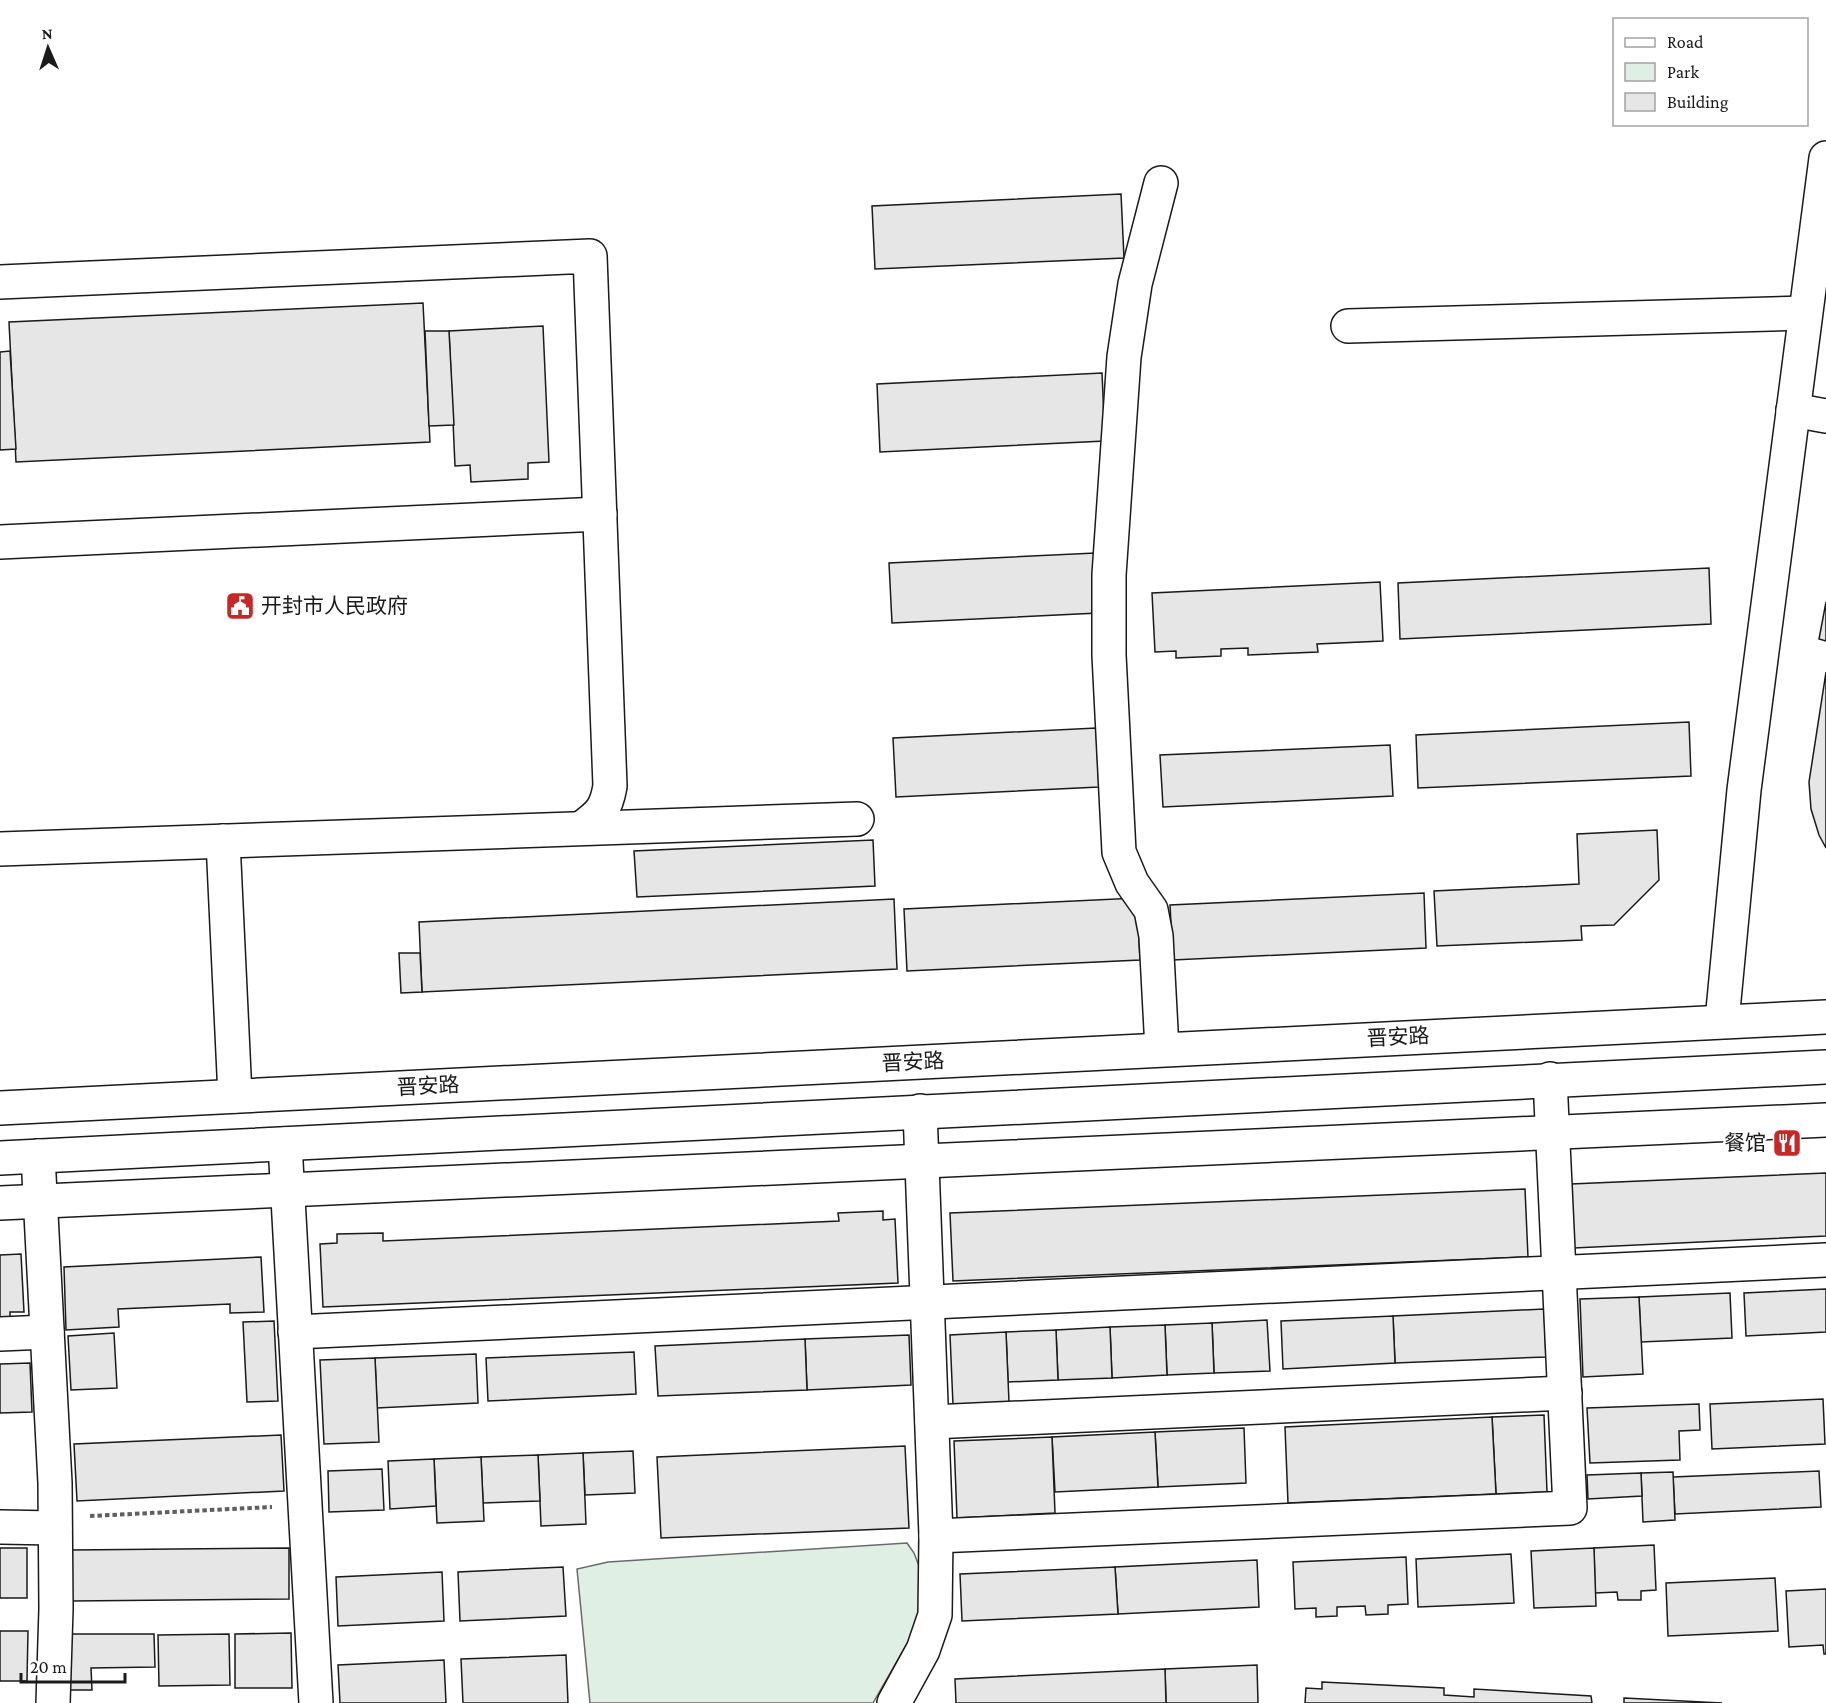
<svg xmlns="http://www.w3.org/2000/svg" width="1826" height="1703" viewBox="0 0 1826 1703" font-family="'Crimson Pro','Noto Sans SC',serif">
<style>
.green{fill:#e0efe3;stroke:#6a6a6a;stroke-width:1.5}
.building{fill:#e6e6e6;stroke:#1a1a1a;stroke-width:1.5}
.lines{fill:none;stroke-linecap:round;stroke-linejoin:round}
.minor-casing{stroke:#1a1a1a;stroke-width:36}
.major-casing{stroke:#1a1a1a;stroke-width:36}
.path{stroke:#5f5f5f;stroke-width:4;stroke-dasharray:4.5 3;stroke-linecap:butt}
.minor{stroke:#fff;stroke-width:33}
.major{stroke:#fff;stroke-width:33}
.labels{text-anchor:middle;stroke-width:4.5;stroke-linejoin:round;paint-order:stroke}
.poi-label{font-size:21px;fill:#1a1a1a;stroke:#fff;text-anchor:start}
.street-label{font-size:21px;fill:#1a1a1a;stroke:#fff}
</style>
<rect width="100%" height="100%" fill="#fff"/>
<!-- green -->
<polygon class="green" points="907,1543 914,1553 919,1566 919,1610 913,1633 873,1703 590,1703 577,1569 608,1562"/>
<!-- building -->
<g class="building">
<polygon points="1121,194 1124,258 875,269 872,206"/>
<polygon points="423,303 430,442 16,462 9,322"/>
<polygon points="543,326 549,462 528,463 528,479 471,482 470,465 455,466 449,331"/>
<polygon points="425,331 449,331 454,425 429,426"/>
<polygon points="10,351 16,449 0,450 0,352"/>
<polygon points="1102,373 1105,441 880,452 877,384"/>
<polygon points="1095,553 1098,613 892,623 889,563"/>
<polygon points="1709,568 1711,624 1400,639 1398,583"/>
<polygon points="1380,582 1383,641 1317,644 1318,652 1248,655 1248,648 1221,649 1221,656 1176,658 1176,651 1155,652 1152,593"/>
<polygon points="1826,602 1826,641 1819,639"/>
<polygon points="1826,672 1826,848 1819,835 1811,809 1809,782"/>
<polygon points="1689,722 1691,776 1418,788 1416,735"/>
<polygon points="1096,728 1099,787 896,797 893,738"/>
<polygon points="1390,745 1393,796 1163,807 1160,755"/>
<polygon points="1657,830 1659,880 1614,925 1581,926 1582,940 1437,946 1434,891 1579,884 1577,834"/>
<polygon points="873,840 875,886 637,897 634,851"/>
<polygon points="1424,893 1426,948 1173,960 1170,905"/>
<polygon points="1137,898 1140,960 907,971 904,909"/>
<polygon points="894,899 897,969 422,992 419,922"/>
<polygon points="399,953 420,953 422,992 401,993"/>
<polygon points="1826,1173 1826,1236 1574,1248 1571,1184"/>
<polygon points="1525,1189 1528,1257 953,1281 950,1213"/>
<polygon points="883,1211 883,1220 895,1219 898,1283 323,1307 320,1244 337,1243 337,1234 383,1233 383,1241 839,1221 838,1213"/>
<polygon points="21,1254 24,1312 10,1312 10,1319 0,1319 0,1255"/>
<polygon points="261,1257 264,1312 230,1313 230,1304 118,1309 119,1327 66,1330 64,1267"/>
<polygon points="1826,1289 1826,1332 1746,1336 1744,1293"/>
<polygon points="1730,1293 1732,1338 1641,1342 1639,1297"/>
<polygon points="1639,1297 1643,1374 1583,1377 1580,1299"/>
<polygon points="1544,1309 1546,1357 1395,1363 1393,1316"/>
<polygon points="1393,1316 1395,1363 1283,1369 1281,1321"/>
<polygon points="1267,1320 1270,1371 1214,1373 1212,1323"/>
<polygon points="274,1321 278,1401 247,1402 243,1322"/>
<polygon points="1212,1323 1214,1373 1167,1375 1165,1325"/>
<polygon points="1165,1325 1167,1375 1112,1378 1110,1327"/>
<polygon points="1110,1327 1112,1378 1058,1380 1056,1330"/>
<polygon points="1056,1330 1058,1380 1008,1382 1006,1332"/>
<polygon points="1006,1332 1009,1402 953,1405 950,1335"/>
<polygon points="114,1333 117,1388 71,1390 68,1336"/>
<polygon points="909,1335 911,1385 807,1390 805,1339"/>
<polygon points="805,1339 807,1390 658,1396 655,1346"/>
<polygon points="634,1352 636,1394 488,1401 486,1358"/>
<polygon points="476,1354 478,1403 377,1408 375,1358"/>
<polygon points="375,1358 379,1442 324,1444 320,1360"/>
<polygon points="30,1363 32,1412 0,1413 0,1364"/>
<polygon points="1823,1399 1825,1444 1712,1449 1710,1404"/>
<polygon points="1699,1404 1700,1430 1679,1431 1680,1460 1590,1463 1587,1408"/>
<polygon points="1544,1415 1547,1492 1496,1494 1492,1417"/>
<polygon points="1492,1417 1496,1494 1288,1503 1285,1427"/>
<polygon points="1244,1428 1246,1483 1158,1487 1155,1432"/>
<polygon points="1155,1432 1158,1487 1055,1492 1052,1437"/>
<polygon points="281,1435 284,1491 77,1501 74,1444"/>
<polygon points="1052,1437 1055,1513 957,1518 954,1441"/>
<polygon points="905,1446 909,1528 661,1538 657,1457"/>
<polygon points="633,1451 635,1493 585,1495 583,1453"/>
<polygon points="583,1453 586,1524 541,1526 538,1455"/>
<polygon points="538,1455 540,1501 483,1503 481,1457"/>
<polygon points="481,1457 484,1521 437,1523 434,1459"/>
<polygon points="434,1459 436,1506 390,1509 388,1461"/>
<polygon points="382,1469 384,1510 329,1512 328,1471"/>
<polygon points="1819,1471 1821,1507 1675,1514 1673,1477"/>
<polygon points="1673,1472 1675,1520 1643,1522 1641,1473"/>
<polygon points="1641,1473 1642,1496 1588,1499 1587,1475"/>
<polygon points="1654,1545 1656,1590 1641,1591 1641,1600 1618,1600 1617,1592 1595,1593 1594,1548"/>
<rect x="0" y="1548" width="27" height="50"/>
<polygon points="289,1548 289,1599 72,1601 71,1550"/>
<polygon points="1594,1548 1596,1606 1534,1608 1531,1551"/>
<polygon points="1511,1554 1514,1603 1418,1607 1416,1559"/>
<polygon points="1406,1557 1408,1604 1388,1605 1388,1614 1366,1615 1365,1606 1337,1607 1337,1616 1316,1617 1316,1608 1295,1609 1293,1562"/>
<polygon points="1257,1560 1259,1607 1118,1614 1115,1567"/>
<polygon points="563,1567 566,1616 460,1621 458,1572"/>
<polygon points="1115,1567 1118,1614 962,1621 960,1574"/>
<polygon points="442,1572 444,1621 338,1626 336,1577"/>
<polygon points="1775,1578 1778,1631 1668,1636 1666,1583"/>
<polygon points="1826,1589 1826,1654 1824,1654 1823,1645 1789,1647 1786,1591"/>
<polygon points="0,1631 28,1631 27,1681 0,1681"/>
<polygon points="291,1633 292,1688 235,1688 235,1634"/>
<polygon points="67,1634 154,1634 155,1667 91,1668 92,1690 67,1690"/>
<polygon points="229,1634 230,1685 159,1686 158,1635"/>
<polygon points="566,1655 568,1703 463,1703 461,1659"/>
<polygon points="444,1660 446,1703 340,1703 338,1665"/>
<polygon points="1257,1665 1258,1703 1166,1703 1165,1669"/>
<polygon points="1165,1669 1166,1703 956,1703 955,1679"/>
<polygon points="1322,1682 1444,1688 1444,1695 1474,1697 1474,1689 1591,1696 1592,1703 1305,1703 1306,1688 1322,1689"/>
<polygon points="1624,1698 1722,1703 1624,1703"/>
</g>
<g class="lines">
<!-- minor casing -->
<g class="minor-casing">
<g id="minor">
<polyline points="1161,183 1135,284 1124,357 1109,575 1109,655 1119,852 1132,883 1151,910 1156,936 1162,1049"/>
<path d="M0,282L590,256L610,786C606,810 600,814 582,828"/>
<polyline points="1348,326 1805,313"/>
<polyline points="1793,410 1826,416"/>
<polyline points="0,542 600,514"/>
<polyline points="223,841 235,1096"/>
<polyline points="0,849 857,819"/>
<polyline points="1722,1021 1744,790 1826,158"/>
<polyline points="285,1144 316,1703"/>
<polyline points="38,1156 55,1483 56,1609 53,1703"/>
<polyline points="0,1203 1826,1120"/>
<polyline points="295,1332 1826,1260"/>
<polyline points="0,1334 47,1332"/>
<polyline points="932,1422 1565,1393"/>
<polyline points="0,1527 55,1528"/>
<polyline points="936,1536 1570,1508 1550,1079"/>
<polyline points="894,1703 923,1650 935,1615 936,1536 920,1111"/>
</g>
</g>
<!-- major casing -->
<g class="major-casing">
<g id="major">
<polyline points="0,1108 1826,1017"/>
<polyline points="0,1158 1826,1067"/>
</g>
</g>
<!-- path -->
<polyline class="path" points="90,1516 272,1507"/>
<!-- minor -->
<use href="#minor" class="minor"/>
<!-- major -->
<use href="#major" class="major"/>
</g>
<!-- icons -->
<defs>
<g id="civic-square" transform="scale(1.5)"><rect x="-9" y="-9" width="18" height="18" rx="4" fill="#c62828" stroke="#fff"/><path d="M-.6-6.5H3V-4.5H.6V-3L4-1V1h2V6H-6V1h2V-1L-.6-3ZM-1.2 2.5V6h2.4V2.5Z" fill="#fff"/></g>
<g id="restaurant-square" transform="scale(1.5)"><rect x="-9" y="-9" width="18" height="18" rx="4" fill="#c62828" stroke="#fff"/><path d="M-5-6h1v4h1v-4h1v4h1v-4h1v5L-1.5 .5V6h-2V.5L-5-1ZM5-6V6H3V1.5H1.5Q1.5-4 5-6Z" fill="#fff"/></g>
</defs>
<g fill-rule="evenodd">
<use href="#civic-square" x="240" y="606"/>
<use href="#restaurant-square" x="1787" y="1143"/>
</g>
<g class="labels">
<!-- poi labels -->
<g class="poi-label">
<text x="261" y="613">开封市人民政府</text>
<text x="1766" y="1150" text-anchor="end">餐馆</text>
</g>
<!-- street labels -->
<g class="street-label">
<text transform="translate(1398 1037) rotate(-3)" y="7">晋安路</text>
<text transform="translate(913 1062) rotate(-3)" y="7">晋安路</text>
<text transform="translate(428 1086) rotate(-3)" y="7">晋安路</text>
</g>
</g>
<!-- legend -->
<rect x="1613" y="18" width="195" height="108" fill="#ffffff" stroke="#a3a3a3" stroke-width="1.5"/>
<rect x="1625" y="38" width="30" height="9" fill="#ffffff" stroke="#a3a3a3" stroke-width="1.5"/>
<text x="1667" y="48" font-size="18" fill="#1a1a1a">Road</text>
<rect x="1625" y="63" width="30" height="18" fill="#e0efe3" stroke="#a3a3a3" stroke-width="1.5"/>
<text x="1667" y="78" font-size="18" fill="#1a1a1a">Park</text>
<rect x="1625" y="93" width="30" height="18" fill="#e6e6e6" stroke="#a3a3a3" stroke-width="1.5"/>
<text x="1667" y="108" font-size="18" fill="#1a1a1a">Building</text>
<!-- north arrow -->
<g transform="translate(48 48) rotate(357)" stroke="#ffffff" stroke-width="4.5" paint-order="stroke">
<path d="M0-4.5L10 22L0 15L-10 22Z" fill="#1a1a1a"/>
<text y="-9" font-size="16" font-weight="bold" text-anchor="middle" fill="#1a1a1a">N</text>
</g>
<!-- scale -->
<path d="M21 1673v9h104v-9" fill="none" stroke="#1a1a1a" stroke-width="3"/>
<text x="30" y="1673" font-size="18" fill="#1a1a1a" stroke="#ffffff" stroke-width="4.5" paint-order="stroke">20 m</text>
</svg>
